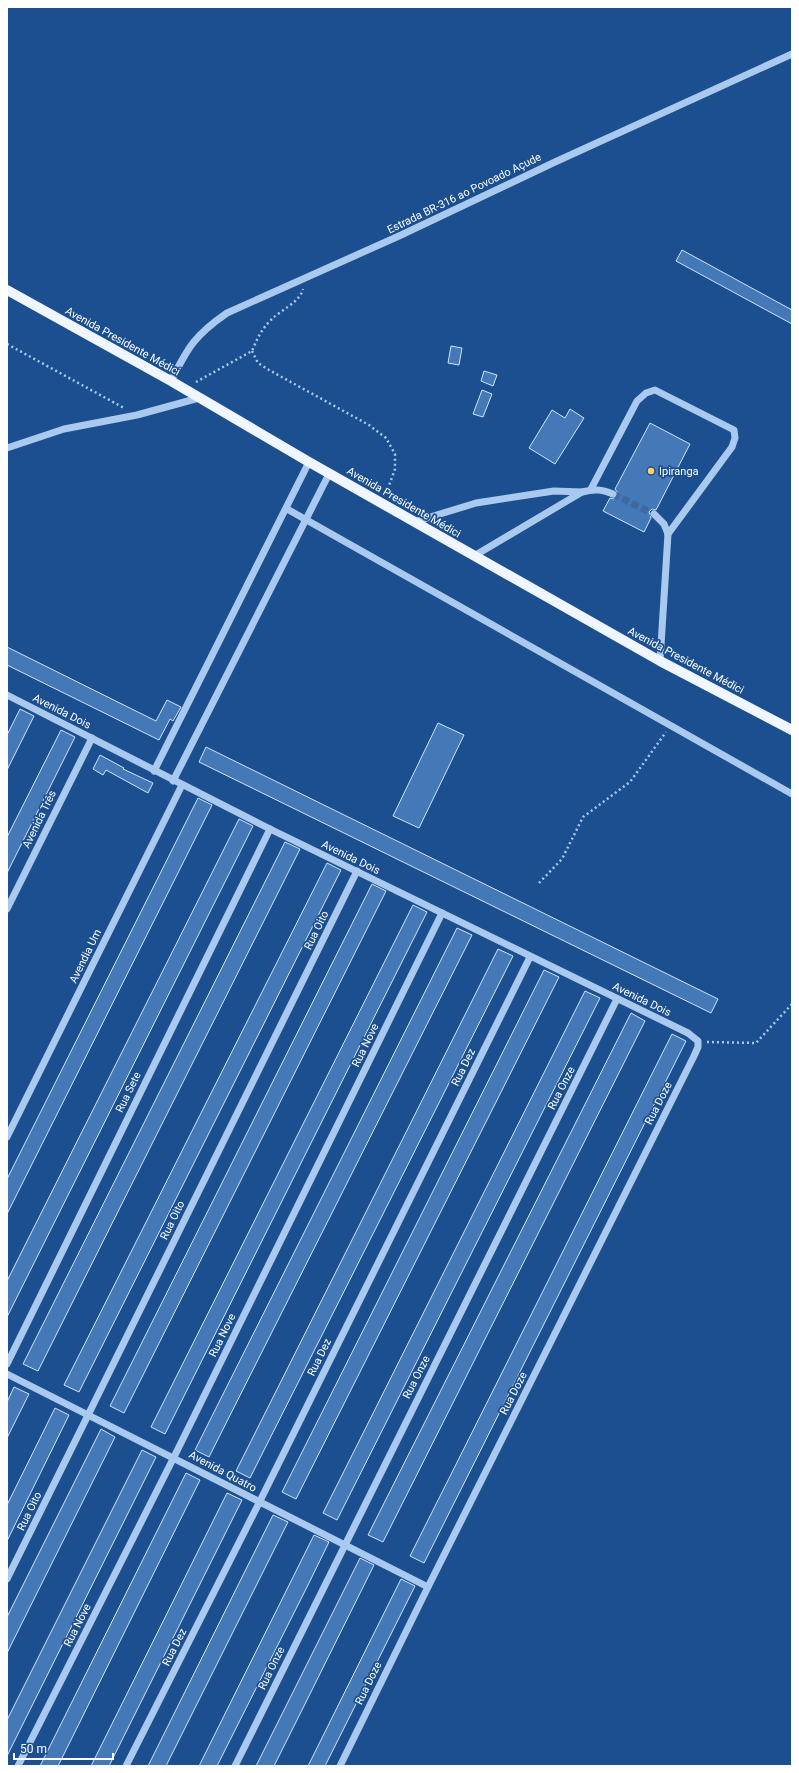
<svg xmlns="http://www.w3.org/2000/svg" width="799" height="1773" viewBox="0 0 799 1773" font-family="Roboto,sans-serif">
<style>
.building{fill:#4478b7;stroke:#cfe3fa}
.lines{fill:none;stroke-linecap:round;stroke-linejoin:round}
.minor-tunnel{stroke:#3d69a0;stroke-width:7;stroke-dasharray:7 3.5;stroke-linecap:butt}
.path{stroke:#a9c9ee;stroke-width:2.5;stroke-dasharray:2 3;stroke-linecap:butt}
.minor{stroke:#a9c9ee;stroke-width:7}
.major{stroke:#f0f6ff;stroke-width:10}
.poi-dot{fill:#ffd166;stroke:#1b4f8f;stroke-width:1.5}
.labels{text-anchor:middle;stroke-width:3.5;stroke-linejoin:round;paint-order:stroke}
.street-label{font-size:11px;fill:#fff;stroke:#1b4f8f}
.poi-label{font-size:11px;fill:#fff;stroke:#1b4f8f;text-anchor:start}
</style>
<rect width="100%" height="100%" fill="#1b4f8f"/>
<!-- building -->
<g class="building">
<polygon points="682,250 792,310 792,324 676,261"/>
<polygon points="451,346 462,348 459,365 448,363"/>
<polygon points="484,371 497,375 493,386 481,381"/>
<polygon points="482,390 492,394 483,417 473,414"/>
<polygon points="570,409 584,418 555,464 529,448 552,410 565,418"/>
<polygon points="650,423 690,444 656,510 652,509 649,512 651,518 644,532 603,511 610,498 614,499 617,496 618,493 615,489"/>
<polygon points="7,647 156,721 167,700 181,707 173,721 170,719 159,740 7,665"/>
<polygon points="20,709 34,716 7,770 7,735"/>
<polygon points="438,723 464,735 419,828 393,816"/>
<polygon points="61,730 75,737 7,873 7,837"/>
<polygon points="206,747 718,999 711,1013 199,762"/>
<polygon points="100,755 124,768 123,769 153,783 148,793 106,770 103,775 93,769"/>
<polygon points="198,798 212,805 7,1214 7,1179"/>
<polygon points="239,819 253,826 7,1317 7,1281"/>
<polygon points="285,842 300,849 38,1371 23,1364"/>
<polygon points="327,863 341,870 79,1392 64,1385"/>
<polygon points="372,884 386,891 124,1413 110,1406"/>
<polygon points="413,905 427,912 165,1434 151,1427"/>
<polygon points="457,928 472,935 209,1457 195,1450"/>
<polygon points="498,949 513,956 250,1478 236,1471"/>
<polygon points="544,970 559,977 296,1499 282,1492"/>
<polygon points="585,991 600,998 337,1520 323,1513"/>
<polygon points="631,1013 645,1021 383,1542 368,1535"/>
<polygon points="672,1034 686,1041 424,1563 410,1556"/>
<polygon points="14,1387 29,1394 7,1438 7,1402"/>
<polygon points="55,1408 69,1415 7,1541 7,1505"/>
<polygon points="101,1429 115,1437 7,1653 7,1617"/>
<polygon points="142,1450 156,1457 7,1756 7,1720"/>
<polygon points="186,1473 200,1480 67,1748 58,1766 40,1766"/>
<polygon points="227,1493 242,1500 109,1766 91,1766"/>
<polygon points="273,1515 288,1522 166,1766 148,1766"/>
<polygon points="314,1535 329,1542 308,1585 217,1766 199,1766"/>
<polygon points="360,1558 374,1565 304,1706 274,1766 256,1766"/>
<polygon points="401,1579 415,1586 325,1766 308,1766"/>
</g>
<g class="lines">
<!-- minor-tunnel -->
<polyline class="minor-tunnel" points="613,494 654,514"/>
<!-- path -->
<g class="path">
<polyline points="7,344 124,408"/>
<polyline points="252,351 258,363 269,370 369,425 386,438 395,454 395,469 386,494"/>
<path d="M196,382L252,351C257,339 262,328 272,319C281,310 300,302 303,289"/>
<polyline points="539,883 562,859 583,817 630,782 666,732"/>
<polyline points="707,1042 756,1043 792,1004"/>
</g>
<!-- minor -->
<g class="minor">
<path d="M171,381C188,347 195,335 227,313L399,236L555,162L792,54"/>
<polyline points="7,448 64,429 137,415 199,398"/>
<polyline points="591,489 637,401 646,393 655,390 734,430 735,438 732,447 668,534"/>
<polyline points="287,509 792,794"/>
<polyline points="654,514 664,524 668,534 660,661"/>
<polyline points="414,522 476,503 554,491 582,492"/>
<path d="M474,556L582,492C594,489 601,489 613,494"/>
<polyline points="7,695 270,829 688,1033 698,1041 698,1047 694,1056 428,1587 340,1766"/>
<polyline points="154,771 309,462"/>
<polyline points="173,781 329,474"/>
<polyline points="7,909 92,738"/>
<polyline points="7,1137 182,785"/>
<polyline points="7,1364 270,829"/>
<polyline points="7,1374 428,1587"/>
<polyline points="7,1579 357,871"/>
<polyline points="18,1766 174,1457 442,913"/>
<polyline points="126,1766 259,1503 530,957"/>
<polyline points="235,1766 617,999"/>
</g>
<!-- major -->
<polyline class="major" points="7,290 171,381 309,462 660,661 792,730"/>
</g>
<!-- markers -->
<circle class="poi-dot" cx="651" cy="471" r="4"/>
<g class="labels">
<!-- street labels -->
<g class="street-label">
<text transform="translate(464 193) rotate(-26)" y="4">Estrada BR-316 ao Povoado Açude</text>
<text transform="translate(123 341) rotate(29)" y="4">Avenida Presidente Médici</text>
<text transform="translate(404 502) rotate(30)" y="4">Avenida Presidente Médici</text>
<text transform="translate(686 660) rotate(28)" y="4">Avenida Presidente Médici</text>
<text transform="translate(62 711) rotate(27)" y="4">Avenida Dois</text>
<text transform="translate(39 819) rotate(-64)" y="4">Avenida Três</text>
<text transform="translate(351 857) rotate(26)" y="4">Avenida Dois</text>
<text transform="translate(316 930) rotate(-64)" y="4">Rua Oito</text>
<text transform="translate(85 956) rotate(-64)" y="4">Avendia Um</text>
<text transform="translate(642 999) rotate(26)" y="4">Avenida Dois</text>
<text transform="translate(365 1045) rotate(-64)" y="4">Rua Nove</text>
<text transform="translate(463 1067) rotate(-64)" y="4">Rua Dez</text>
<text transform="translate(561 1088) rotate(-63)" y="4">Rua Onze</text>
<text transform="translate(128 1092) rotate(-64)" y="4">Rua Sete</text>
<text transform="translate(658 1103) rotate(-63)" y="4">Rua Doze</text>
<text transform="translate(172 1220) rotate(-64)" y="4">Rua Oito</text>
<text transform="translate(222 1335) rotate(-64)" y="4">Rua Nove</text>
<text transform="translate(319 1357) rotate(-64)" y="4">Rua Dez</text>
<text transform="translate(416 1377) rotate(-63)" y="4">Rua Onze</text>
<text transform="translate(513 1393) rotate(-63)" y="4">Rua Doze</text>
<text transform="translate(223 1471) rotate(28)" y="4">Avenida Quatro</text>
<text transform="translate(29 1511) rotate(-64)" y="4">Rua Oito</text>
<text transform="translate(77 1625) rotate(-63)" y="4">Rua Nove</text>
<text transform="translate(174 1647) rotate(-63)" y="4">Rua Dez</text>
<text transform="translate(271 1668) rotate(-64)" y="4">Rua Onze</text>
<text transform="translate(368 1683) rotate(-64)" y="4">Rua Doze</text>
</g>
<!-- poi labels -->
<g class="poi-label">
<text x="659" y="475">Ipiranga</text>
</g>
</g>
<!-- border -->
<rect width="799" height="1773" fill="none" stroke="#ffffff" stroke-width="16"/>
<!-- scale -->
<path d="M14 1753v6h99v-6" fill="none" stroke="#ffffff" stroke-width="2"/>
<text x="20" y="1753" font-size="12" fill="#ffffff" stroke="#1b4f8f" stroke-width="3" paint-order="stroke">50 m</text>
</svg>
